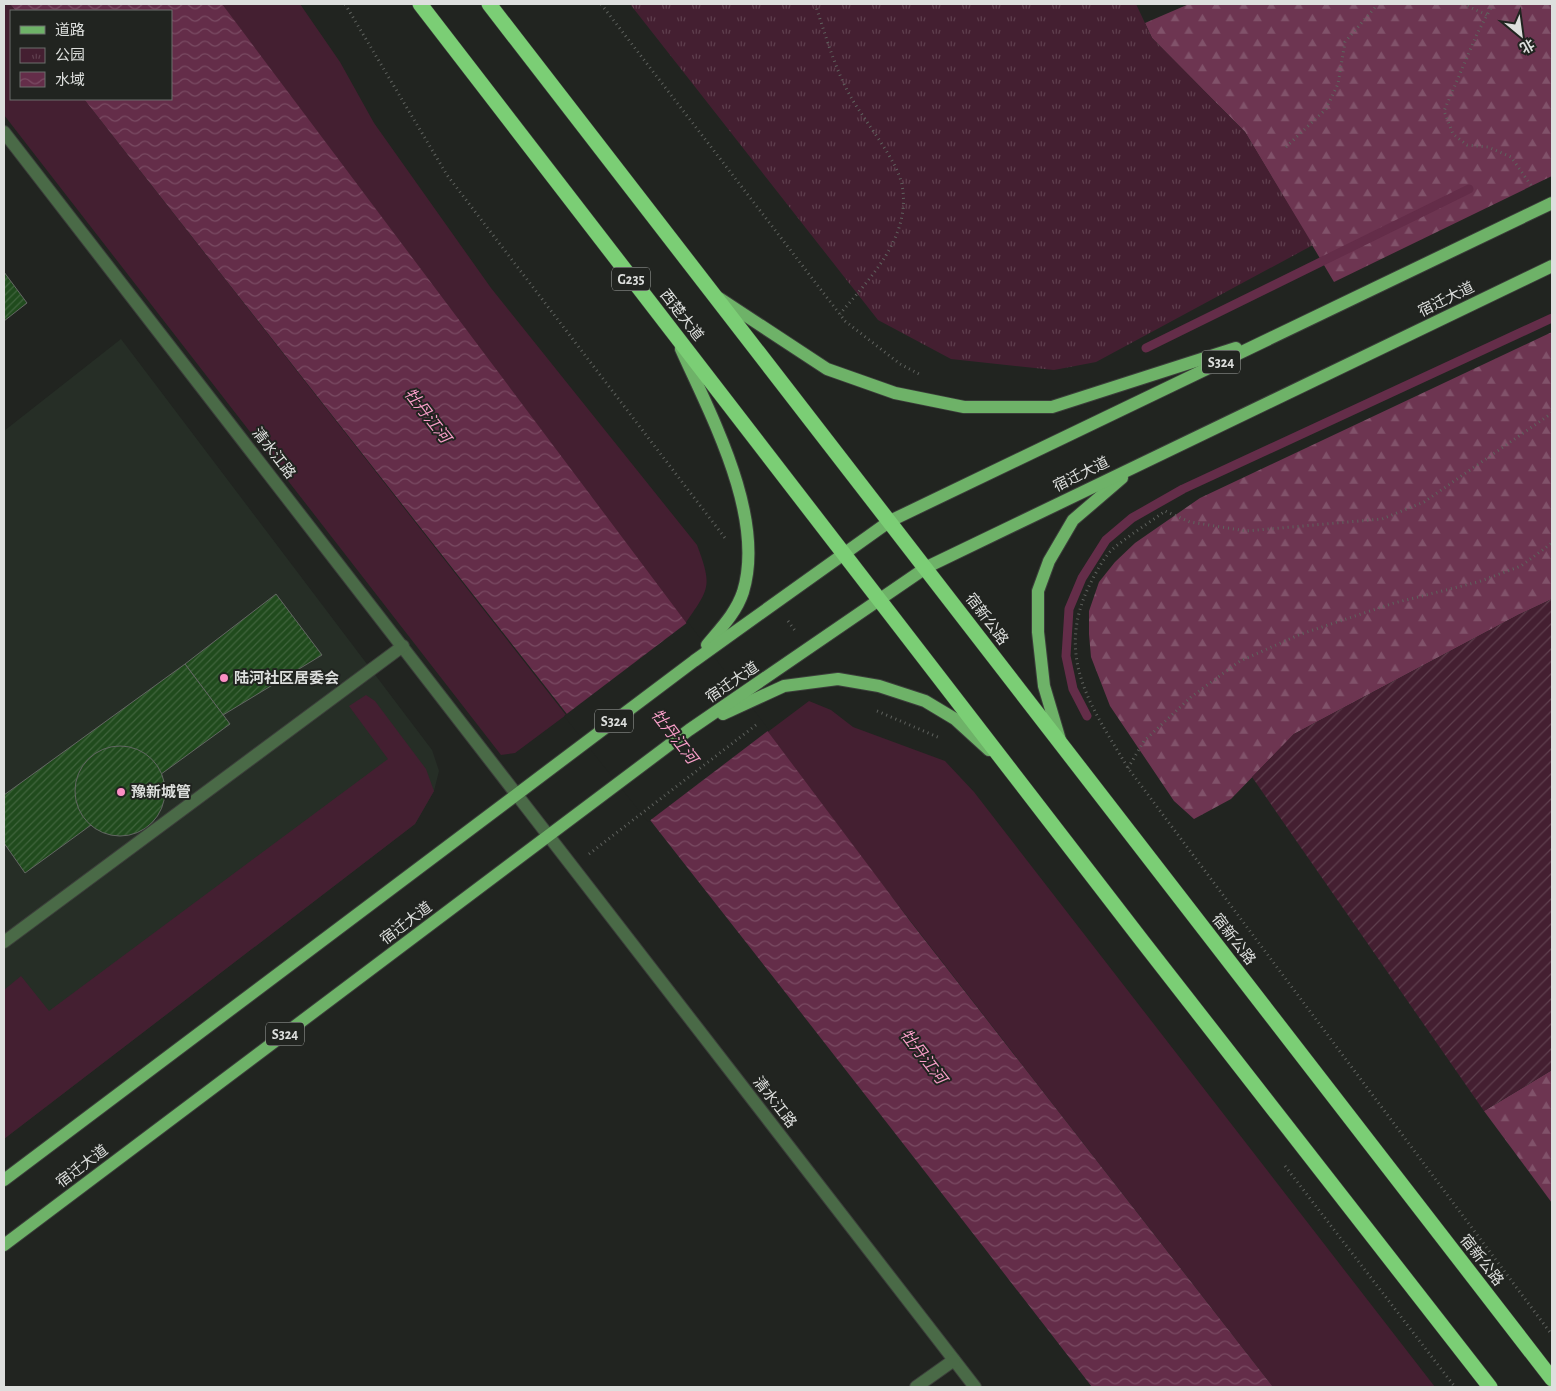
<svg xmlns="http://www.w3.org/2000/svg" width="1556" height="1391" viewBox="0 0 1556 1391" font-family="'Alegreya Sans','Noto Sans SC',sans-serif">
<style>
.built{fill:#262e26}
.grass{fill:#441f31}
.forest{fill:url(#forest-firs)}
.park{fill:url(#park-tufts)}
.garden{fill:url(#garden-furrows)}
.water{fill:url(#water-waves)}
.pier{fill:#212420}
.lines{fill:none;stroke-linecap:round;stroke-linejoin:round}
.stream{stroke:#642d49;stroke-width:9}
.building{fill:url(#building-hatch);stroke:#636763}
.minor-casing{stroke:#3b3e3a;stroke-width:14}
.major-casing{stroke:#3b3e3a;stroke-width:14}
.highway-casing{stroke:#3b3e3a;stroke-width:16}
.path{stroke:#5f625e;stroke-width:3;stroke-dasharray:1 4;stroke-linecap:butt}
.minor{stroke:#4a6a47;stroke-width:12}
.major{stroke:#6eb268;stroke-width:12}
.highway{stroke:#7bce75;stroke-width:15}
.poi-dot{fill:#fb8fc4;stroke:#212420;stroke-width:2}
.labels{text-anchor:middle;stroke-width:4;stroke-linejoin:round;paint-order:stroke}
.shield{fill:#212420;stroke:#a5a7a4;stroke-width:1}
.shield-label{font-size:14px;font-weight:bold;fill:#dddfdd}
.street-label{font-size:15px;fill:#dddfdd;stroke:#212420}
.poi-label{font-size:15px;font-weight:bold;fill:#dddfdd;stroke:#212420;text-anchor:start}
.water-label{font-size:16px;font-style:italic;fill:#f89ec8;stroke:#212420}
</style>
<defs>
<pattern id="forest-firs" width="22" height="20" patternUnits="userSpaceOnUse" patternTransform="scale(1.25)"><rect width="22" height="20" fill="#6d3551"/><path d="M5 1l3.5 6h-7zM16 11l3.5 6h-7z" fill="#81526a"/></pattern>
<pattern id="park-tufts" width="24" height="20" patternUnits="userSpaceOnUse" patternTransform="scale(1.25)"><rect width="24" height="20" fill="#441f31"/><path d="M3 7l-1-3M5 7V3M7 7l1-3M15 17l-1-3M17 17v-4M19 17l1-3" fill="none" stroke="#5f3f4e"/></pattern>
<pattern id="garden-furrows" width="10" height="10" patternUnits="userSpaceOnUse" patternTransform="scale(1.25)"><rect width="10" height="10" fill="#441f31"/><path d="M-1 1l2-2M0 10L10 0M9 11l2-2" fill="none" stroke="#5f3f4e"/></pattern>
<pattern id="water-waves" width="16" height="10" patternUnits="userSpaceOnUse" patternTransform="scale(1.25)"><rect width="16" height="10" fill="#642d49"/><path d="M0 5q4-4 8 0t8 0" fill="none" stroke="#7a4b63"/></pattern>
<pattern id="building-hatch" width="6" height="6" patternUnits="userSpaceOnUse" patternTransform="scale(1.25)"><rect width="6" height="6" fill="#204b1d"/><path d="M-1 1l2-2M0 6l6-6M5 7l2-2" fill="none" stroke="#40643d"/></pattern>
</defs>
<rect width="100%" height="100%" fill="#212420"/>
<!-- built -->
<polygon class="built" points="121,339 432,750 439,771 434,791 415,824 4,1139 4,431"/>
<!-- grass -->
<g class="grass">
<polygon points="4,4 10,4 16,11 11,11 11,99 84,99 566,715 515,753 501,755 4,115"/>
<path d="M221,4H300L340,62L374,123L491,288L697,545C713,587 709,589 685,624Z"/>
<polygon points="366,695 375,701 426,769 434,791 415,824 4,1139 4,990 21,976 49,1011 388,759 349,706"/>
<polygon points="809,701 831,710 853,727 945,761 974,792 1435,1387 1273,1387 765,734"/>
</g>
<!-- forest -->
<g class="forest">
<polygon points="1189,4 1552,4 1552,176 1334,282 1245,132 1152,38 1145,23"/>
<polygon points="1552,332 1552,599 1518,615 1294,734 1231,799 1194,819 1174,801 1110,706 1091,657 1089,634 1089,611 1099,582 1115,562 1135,543 1200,498"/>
<polygon points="1552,1070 1552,1203 1484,1111"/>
</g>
<!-- park -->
<polygon class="park" points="630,4 1136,4 1152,38 1245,132 1313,245 1096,362 1054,370 951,359 878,320"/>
<!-- garden -->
<polygon class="garden" points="1552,599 1552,1070 1484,1111 1252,777 1294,734 1518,615"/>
<!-- water -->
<path class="water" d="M10,4H222L910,921L1273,1387H1092C759,956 420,528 84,99H171V11H16Z"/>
<!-- pier -->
<polygon class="pier" points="688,622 769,730 648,822 564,716"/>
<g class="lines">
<!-- stream -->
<g class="stream">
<polyline points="1146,348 1469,189"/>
<polyline points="1087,716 1073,689 1066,656 1069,609 1082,578 1106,540 1132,518 1183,489 1552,318"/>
</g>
</g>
<!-- building -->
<g class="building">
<polygon points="4,272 27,303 4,321"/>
<polygon points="276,594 322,655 223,715 185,664"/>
<polygon points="185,664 230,724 25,873 4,843 4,795"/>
<circle cx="120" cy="791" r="45"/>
</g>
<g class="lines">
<!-- minor casing -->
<g class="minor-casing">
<g id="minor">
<polyline points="4,132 975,1387"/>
<polyline points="4,942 403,646"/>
<polyline points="916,1387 954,1360"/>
</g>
</g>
<!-- major casing -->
<g class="major-casing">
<g id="major">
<polyline points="719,298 827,369 895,393 964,407 1052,407 1236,348"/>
<path d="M681,349C711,416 766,517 743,592C736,613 721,628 707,645"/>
<polyline points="723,714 784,686 838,679 879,686 925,701 955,719 989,750"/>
<polyline points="1060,740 1044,686 1038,632 1038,591 1049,561 1073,520 1122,478"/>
<polyline points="4,1180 694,661 890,521 1552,203"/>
<polyline points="4,1245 689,730 927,567 1552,266"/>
</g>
</g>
<!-- highway casing -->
<g class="highway-casing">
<g id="highway">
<polyline points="420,4 1143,942 1490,1387"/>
<polyline points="489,4 1552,1379"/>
</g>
</g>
<!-- path -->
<g class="path">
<polyline points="345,4 447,175 725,538"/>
<polyline points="601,4 845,321 900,364 919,374"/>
<path d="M815,4C826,36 835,70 852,99C866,123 897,160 902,185C912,237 869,279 840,314"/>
<polyline points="1463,4 1487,15"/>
<polyline points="1493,4 1477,34 1444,111 1453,134 1467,145 1488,147 1511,157 1533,188"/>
<polyline points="1286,147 1326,109 1338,84 1345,42 1378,4"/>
<path d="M1552,413L1424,502L1382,519L1246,531L1190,522L1165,511C1149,523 1131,534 1115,547C1104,556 1097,571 1090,584C1054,657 1091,706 1128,768L1552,1335"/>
<polyline points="788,621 796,632"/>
<polyline points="877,711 940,738"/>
<polyline points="1128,768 1144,741 1191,697 1240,661 1301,634 1394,603 1478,582 1521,566 1552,543"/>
<polyline points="589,854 756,725"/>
<polyline points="1285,1166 1455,1387"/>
</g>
<!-- minor -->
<use href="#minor" class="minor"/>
<!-- major -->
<use href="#major" class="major"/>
<!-- highway -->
<use href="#highway" class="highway"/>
</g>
<!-- markers -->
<g class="poi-dot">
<circle cx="224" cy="678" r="5"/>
<circle cx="121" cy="792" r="5"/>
</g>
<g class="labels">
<!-- shield labels -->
<g class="shield">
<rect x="612" y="267.5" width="38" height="23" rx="4"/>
<rect x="1202" y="350.5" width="38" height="23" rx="4"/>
<rect x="595" y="709.5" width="38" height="23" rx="4"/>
<rect x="266" y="1022.5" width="38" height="23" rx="4"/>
</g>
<g class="shield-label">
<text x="631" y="284">G235</text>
<text x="1221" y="367">S324</text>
<text x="614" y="726">S324</text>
<text x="285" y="1039">S324</text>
</g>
<!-- street labels -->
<g class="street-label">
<text transform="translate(1446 299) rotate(-26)" y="5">宿迁大道</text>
<text transform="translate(682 315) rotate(52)" y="5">西楚大道</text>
<text transform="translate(274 453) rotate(52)" y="5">清水江路</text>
<text transform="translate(1081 474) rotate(-26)" y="5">宿迁大道</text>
<text transform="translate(987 619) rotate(53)" y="5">宿新公路</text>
<text transform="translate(732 682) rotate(-34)" y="5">宿迁大道</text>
<text transform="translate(406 923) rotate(-37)" y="5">宿迁大道</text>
<text transform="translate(1234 939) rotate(52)" y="5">宿新公路</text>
<text transform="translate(775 1102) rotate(52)" y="5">清水江路</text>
<text transform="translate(82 1166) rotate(-37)" y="5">宿迁大道</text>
<text transform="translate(1482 1260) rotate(52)" y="5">宿新公路</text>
</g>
<!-- poi labels -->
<g class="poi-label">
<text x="234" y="683">陆河社区居委会</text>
<text x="131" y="797">豫新城管</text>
</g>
<!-- water labels -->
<g class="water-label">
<text transform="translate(428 415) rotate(52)" y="6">牡丹江河</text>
<text transform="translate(675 736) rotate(52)" y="6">牡丹江河</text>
<text transform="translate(924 1056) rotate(52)" y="6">牡丹江河</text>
</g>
</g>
<!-- border -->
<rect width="1556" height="1391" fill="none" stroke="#dddfdd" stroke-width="10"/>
<!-- legend -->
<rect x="10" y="10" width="162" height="90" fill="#212420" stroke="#6c6f6c"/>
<rect x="20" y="26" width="25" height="8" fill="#6eb268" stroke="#6c6f6c"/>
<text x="55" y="35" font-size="15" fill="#dddfdd">道路</text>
<rect x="20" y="48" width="25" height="15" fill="url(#park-tufts)" stroke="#6c6f6c"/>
<text x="55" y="60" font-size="15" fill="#dddfdd">公园</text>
<rect x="20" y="72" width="25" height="15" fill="url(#water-waves)" stroke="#6c6f6c"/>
<text x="55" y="85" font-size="15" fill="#dddfdd">水域</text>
<!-- north arrow -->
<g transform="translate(1521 35) rotate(151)" stroke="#212420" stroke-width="4" paint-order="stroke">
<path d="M0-4L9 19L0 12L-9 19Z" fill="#dddfdd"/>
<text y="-8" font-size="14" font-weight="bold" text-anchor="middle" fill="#dddfdd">北</text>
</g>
</svg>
